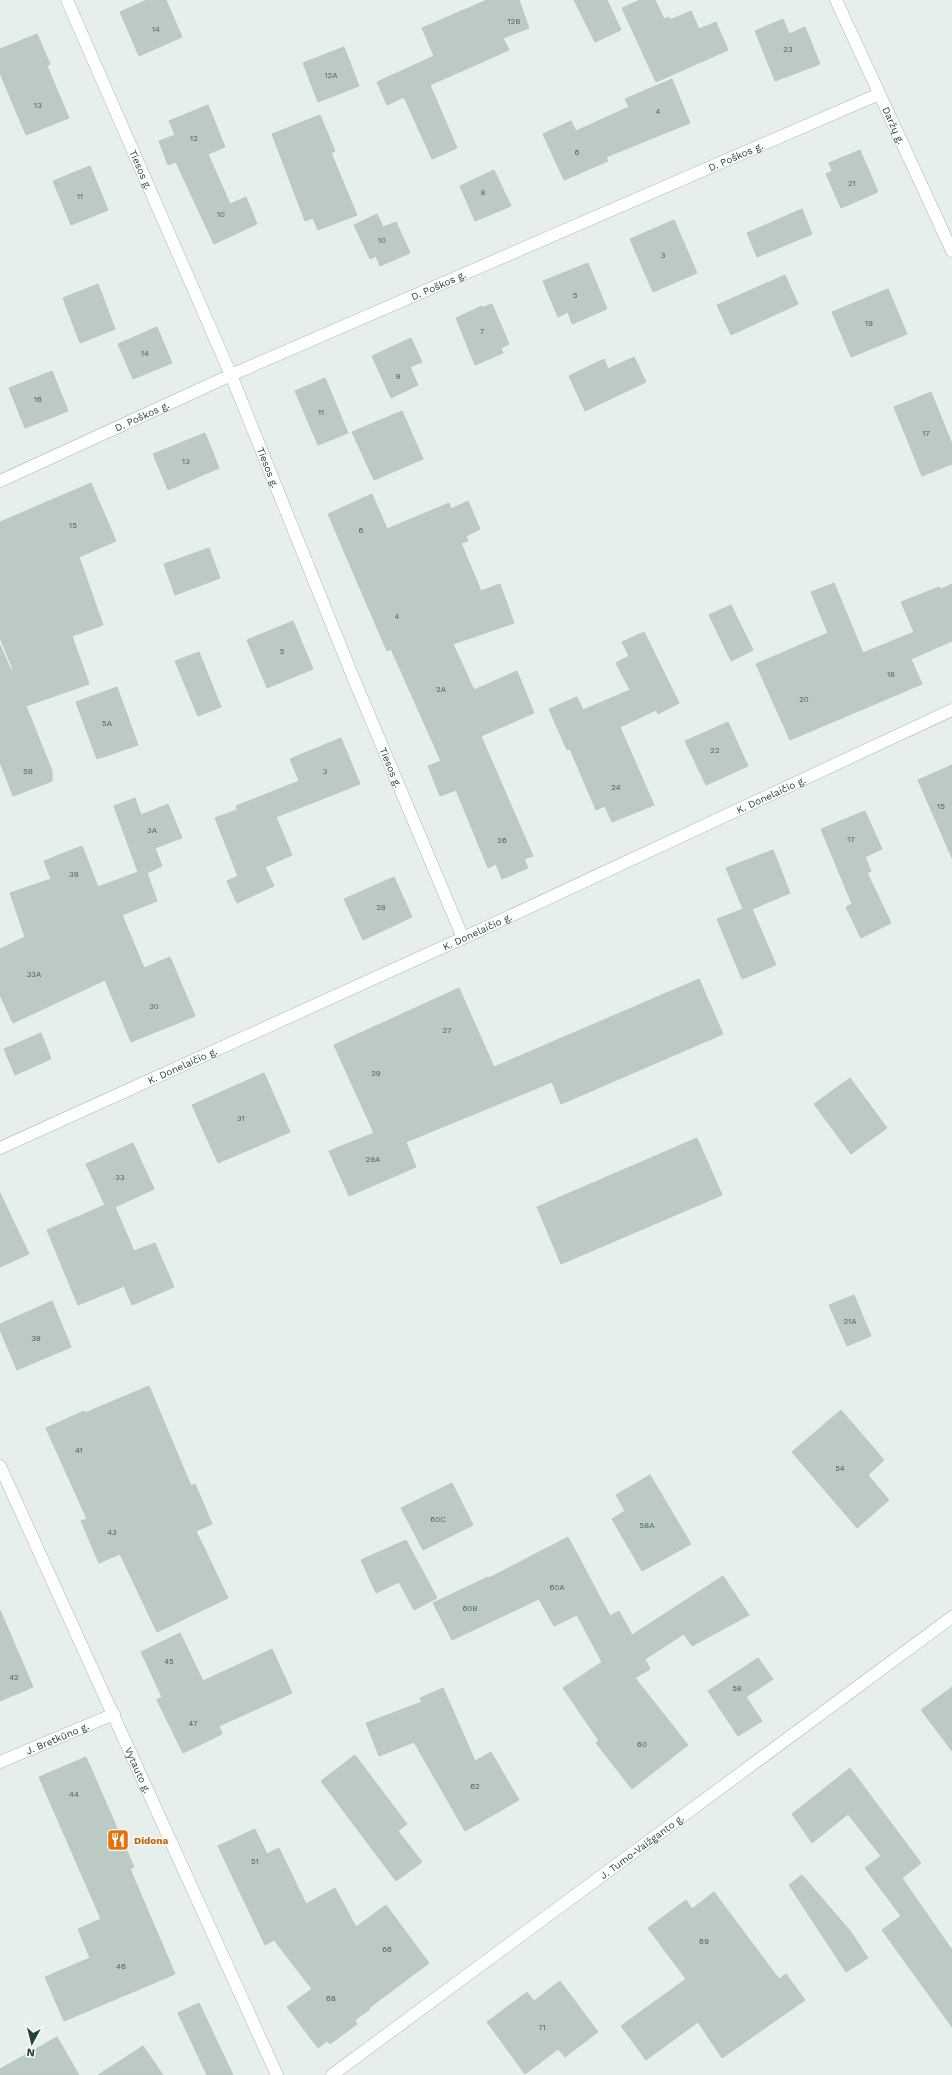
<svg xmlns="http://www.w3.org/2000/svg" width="952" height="2075" viewBox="0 0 952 2075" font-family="'Work Sans',sans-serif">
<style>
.building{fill:#bbcac4;stroke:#b8c9c2}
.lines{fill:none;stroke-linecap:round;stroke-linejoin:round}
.minor-casing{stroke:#a8b8b2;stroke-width:13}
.minor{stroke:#fff;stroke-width:12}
.labels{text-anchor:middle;stroke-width:3;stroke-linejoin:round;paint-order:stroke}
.number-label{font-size:8px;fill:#4a645c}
.street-label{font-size:10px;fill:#24423a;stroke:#f7fbf9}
.food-label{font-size:10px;font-weight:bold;fill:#c56008;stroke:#f7fbf9;text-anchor:start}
</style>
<rect width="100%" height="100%" fill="#e6efeb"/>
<!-- building -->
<g class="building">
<polygon points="147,0 166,0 182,37 139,56 120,12"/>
<polygon points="487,0 519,0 529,28 503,38 509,50 430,85 457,148 432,159 404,97 387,105 377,82 434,56 422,28"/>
<polygon points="574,0 607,0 621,30 595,42"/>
<polygon points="640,0 655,0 664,19 669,17 670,20 691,11 699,29 716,22 728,50 656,82 622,8"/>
<polygon points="783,19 789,34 805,27 820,64 775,81 755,31"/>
<polygon points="37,34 50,64 47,66 69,118 26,135 0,73 0,49"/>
<polygon points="344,47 359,86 318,102 303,63"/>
<polygon points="672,79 690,123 606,157 608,161 564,180 543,134 571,121 576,131 629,107 625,99"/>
<polygon points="208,105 225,147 208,154 230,204 246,197 257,224 214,244 176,162 168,165 159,141 175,135 169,121"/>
<polygon points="320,115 335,151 331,153 357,215 318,230 313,218 305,221 272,134"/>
<polygon points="860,150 878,192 841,208 826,174 832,171 829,163"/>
<polygon points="90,166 108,210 71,225 53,181"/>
<polygon points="494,170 511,206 475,221 460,186"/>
<polygon points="802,209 812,234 757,257 747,233"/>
<polygon points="377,214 383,227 396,222 410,253 380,266 376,256 370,259 354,225"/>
<polygon points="674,220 697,273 653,292 630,239"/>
<polygon points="588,263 607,309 572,324 568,312 558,317 543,281"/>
<polygon points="785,275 798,304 731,335 717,305"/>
<polygon points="98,284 115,329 80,343 63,298"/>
<polygon points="888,289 907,334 851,357 832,312"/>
<polygon points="492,304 509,344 501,348 503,353 475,365 456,318 482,306 482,308"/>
<polygon points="157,327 172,363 133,379 118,344"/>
<polygon points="411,338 422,362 410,367 418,385 391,398 372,356"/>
<polygon points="634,357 646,382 585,411 569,376 604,359 608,369"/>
<polygon points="52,371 68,411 25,428 9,388"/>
<polygon points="325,378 348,433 318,445 295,391"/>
<polygon points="931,392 952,444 952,464 922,476 894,407"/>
<polygon points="402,411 423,459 374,480 352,432"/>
<polygon points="205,433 219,468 168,490 153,454"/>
<polygon points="91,483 116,541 79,557 103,625 72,636 89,684 26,706 52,771 52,781 13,796 0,762 0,645 11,670 13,669 0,638 0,522"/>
<polygon points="372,494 387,529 449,503 451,509 468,501 480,529 466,536 468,541 461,543 481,591 500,584 514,623 453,644 474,690 517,671 534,713 481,736 533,856 524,859 528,868 502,879 496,864 488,868 456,790 440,796 428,766 441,761 391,649 387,651 328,514"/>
<polygon points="209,548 220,578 175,595 164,564"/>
<polygon points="834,583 863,653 914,632 901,602 939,587 941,589 952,584 952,641 911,659 922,684 790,740 756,664 828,633 811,592"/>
<polygon points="731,605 753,650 731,661 709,615"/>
<polygon points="293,621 313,669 267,688 247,640"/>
<polygon points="644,632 679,703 658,714 656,710 620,727 654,805 612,822 605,806 596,810 570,749 567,750 549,709 577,697 583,710 630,690 616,663 629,656 622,642"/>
<polygon points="199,652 221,707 198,716 175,661"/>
<polygon points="117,687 138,745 97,759 76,702"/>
<polygon points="728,722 748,766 706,785 685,741"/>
<polygon points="341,738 360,784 276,817 292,855 265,867 274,886 237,903 227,881 238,876 215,818 237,810 236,806 299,781 290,759"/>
<polygon points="952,765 952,858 918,780"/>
<polygon points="135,798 141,815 168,804 182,838 155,848 162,866 147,873 157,901 122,915 144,968 170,957 195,1016 131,1042 105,980 13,1023 0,995 0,949 25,937 10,893 51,879 44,861 82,846 98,887 138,872 114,806"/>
<polygon points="865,811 882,849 865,857 871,871 867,873 891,923 861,938 846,907 852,904 821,829"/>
<polygon points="773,850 790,893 752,909 776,965 742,979 717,919 743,909 726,868"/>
<polygon points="394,877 412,917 363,940 344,899"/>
<polygon points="699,979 723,1034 561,1104 552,1082 406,1142 416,1167 349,1196 329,1151 374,1133 334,1045 459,988 494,1067"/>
<polygon points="41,1033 51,1059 15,1075 4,1049"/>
<polygon points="264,1073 290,1132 218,1163 192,1105"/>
<polygon points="850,1078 887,1128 851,1154 814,1104"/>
<polygon points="697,1138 722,1195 561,1264 537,1207"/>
<polygon points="133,1143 154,1189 115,1207 134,1251 155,1243 174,1287 132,1305 124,1286 78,1305 47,1230 105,1205 86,1164"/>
<polygon points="0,1193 29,1254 0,1267"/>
<polygon points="854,1295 871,1336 847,1346 829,1305"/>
<polygon points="52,1301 71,1347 17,1370 0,1330 0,1324"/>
<polygon points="149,1386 191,1486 195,1484 212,1524 196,1531 228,1598 157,1632 120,1554 99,1563 81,1521 87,1519 46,1428 84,1411 85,1413"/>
<polygon points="841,1410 884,1460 868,1475 889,1500 857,1528 792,1452"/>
<polygon points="650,1475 691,1544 642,1571 612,1519 625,1511 616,1495"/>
<polygon points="452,1483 473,1525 423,1550 401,1508"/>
<polygon points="568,1537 610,1616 619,1611 632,1635 723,1576 749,1615 692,1646 684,1634 645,1659 650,1669 635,1678 688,1745 632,1789 596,1743 599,1741 563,1688 602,1662 577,1615 554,1626 539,1599 452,1640 433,1603 488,1577 489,1578"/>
<polygon points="406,1540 437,1598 414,1610 399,1582 376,1593 361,1560"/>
<polygon points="0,1610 33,1687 0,1701"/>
<polygon points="180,1633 203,1681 272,1649 292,1693 219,1726 222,1734 183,1753 157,1700 162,1697 141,1652"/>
<polygon points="758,1658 773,1679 746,1697 762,1721 738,1736 708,1691"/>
<polygon points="952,1687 952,1751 921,1710"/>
<polygon points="443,1688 475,1761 491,1752 519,1800 465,1831 414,1742 379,1756 366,1723 422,1702 420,1698"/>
<polygon points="355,1755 407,1824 398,1831 422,1862 396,1881 321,1781"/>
<polygon points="86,1757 134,1867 130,1869 175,1974 64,2021 45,1977 90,1958 78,1929 101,1919 39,1777"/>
<polygon points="850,1768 921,1863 902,1878 952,1950 952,2027 882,1930 901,1916 865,1868 881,1856 848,1814 812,1843 792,1814"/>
<polygon points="255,1829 267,1854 279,1848 306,1904 335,1888 356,1927 386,1905 429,1963 369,2008 370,2009 355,2020 357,2024 330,2044 327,2041 318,2048 287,2007 312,1989 274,1940 265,1945 218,1846"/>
<polygon points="802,1875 851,1932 868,1958 846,1972 789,1885"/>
<polygon points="714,1892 779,1979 786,1974 805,2000 722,2058 698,2022 646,2060 621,2026 686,1979 648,1928 686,1900 692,1909"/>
<polygon points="560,1981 598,2032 565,2057 558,2049 525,2074 487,2022 527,1992 534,2001"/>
<polygon points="199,2003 233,2075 207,2075 178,2013"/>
<polygon points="57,2037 79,2075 0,2075 0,2069"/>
<polygon points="143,2046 163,2075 98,2075"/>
</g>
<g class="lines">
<!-- minor casing -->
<g class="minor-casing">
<g id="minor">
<path id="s1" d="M67,0L231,375L353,677L463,938"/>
<path id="s2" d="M836,0L952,251"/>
<path id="s3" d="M0,481L231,375L879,94"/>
<path id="s4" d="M0,1148L463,938L952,710"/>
<path id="s5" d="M0,1466L277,2075"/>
<path id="s6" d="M0,1762L114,1714"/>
<path id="s7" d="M332,2075L952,1617"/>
</g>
</g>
<!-- minor -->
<use href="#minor" class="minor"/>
</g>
<!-- icons -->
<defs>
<g id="restaurant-square" transform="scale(1.15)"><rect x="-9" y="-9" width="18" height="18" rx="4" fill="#e8710a" stroke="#f7fbf9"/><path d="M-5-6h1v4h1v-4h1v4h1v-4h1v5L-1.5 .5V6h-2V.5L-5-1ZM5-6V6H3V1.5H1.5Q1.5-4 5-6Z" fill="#fff"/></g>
</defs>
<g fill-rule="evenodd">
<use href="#restaurant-square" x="118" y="1840"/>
</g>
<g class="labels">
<!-- number labels -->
<g class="number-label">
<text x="514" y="24">12B</text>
<text x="156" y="32">14</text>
<text x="788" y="52">23</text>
<text x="331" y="78">12A</text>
<text x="38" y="108">13</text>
<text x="658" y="114">4</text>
<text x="194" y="141">12</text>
<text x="577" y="155">6</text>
<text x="852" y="186">21</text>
<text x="483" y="195">8</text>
<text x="80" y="199">11</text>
<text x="221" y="217">10</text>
<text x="382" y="243">10</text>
<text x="663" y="258">3</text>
<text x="575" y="298">5</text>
<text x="869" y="326">19</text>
<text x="482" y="334">7</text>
<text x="145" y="356">14</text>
<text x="398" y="379">9</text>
<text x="38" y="402">16</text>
<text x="321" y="415">11</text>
<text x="926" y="436">17</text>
<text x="186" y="464">13</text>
<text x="73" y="528">15</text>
<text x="361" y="533">6</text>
<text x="397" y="619">4</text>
<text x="282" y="654">5</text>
<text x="891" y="677">18</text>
<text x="441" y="692">2A</text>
<text x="804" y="702">20</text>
<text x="107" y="726">5A</text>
<text x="715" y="753">22</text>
<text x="28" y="774">5B</text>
<text x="325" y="774">3</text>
<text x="616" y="790">24</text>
<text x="941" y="809">15</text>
<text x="152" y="833">3A</text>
<text x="851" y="842">17</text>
<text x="502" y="843">26</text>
<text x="74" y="877">3B</text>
<text x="381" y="910">28</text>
<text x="34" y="977">33A</text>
<text x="154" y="1009">30</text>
<text x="447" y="1033">27</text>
<text x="376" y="1076">29</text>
<text x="241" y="1121">31</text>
<text x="373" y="1162">29A</text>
<text x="120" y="1180">33</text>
<text x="850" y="1324">21A</text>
<text x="36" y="1341">39</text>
<text x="79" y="1453">41</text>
<text x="840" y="1471">54</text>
<text x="438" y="1522">60C</text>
<text x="647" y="1528">58A</text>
<text x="112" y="1535">43</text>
<text x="557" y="1590">60A</text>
<text x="470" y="1611">60B</text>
<text x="169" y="1664">45</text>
<text x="14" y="1680">42</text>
<text x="737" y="1691">58</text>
<text x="193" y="1726">47</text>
<text x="642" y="1747">60</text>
<text x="475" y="1789">62</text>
<text x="74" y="1797">44</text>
<text x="255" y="1864">51</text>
<text x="704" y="1944">69</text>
<text x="387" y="1952">66</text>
<text x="121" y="1969">46</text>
<text x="331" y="2001">68</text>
<text x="542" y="2030">71</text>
</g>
<!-- street labels -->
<g class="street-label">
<text dy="4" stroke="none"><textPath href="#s2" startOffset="138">Daržų g.</textPath></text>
<text dy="4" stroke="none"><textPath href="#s3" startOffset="804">D. Poškos g.</textPath></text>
<text dy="4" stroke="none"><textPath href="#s1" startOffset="185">Tiesos g.</textPath></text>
<text dy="4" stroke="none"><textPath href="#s3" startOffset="480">D. Poškos g.</textPath></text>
<text dy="4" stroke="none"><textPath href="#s3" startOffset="156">D. Poškos g.</textPath></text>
<text dy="4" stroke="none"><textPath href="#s1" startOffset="509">Tiesos g.</textPath></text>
<text dy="4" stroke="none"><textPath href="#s1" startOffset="833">Tiesos g.</textPath></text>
<text dy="4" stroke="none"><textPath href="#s4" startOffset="848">K. Donelaičio g.</textPath></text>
<text dy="4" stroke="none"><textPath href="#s4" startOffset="524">K. Donelaičio g.</textPath></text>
<text dy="4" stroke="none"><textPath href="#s4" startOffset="200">K. Donelaičio g.</textPath></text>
<text dy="4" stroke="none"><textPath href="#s6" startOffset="62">J. Bretkūno g.</textPath></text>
<text dy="4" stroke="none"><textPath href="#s5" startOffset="334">Vytauto g.</textPath></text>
<text dy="4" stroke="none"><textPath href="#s7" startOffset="385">J. Tumo-Vaižganto g.</textPath></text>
</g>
<!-- food labels -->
<g class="food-label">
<text x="134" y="1844">Didona</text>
</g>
</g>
<!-- north arrow -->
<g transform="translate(32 2043) rotate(187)" stroke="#f7fbf9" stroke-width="3" paint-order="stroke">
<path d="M0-3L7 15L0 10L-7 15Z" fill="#24423a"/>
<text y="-6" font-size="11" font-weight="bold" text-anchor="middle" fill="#24423a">N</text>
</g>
</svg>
